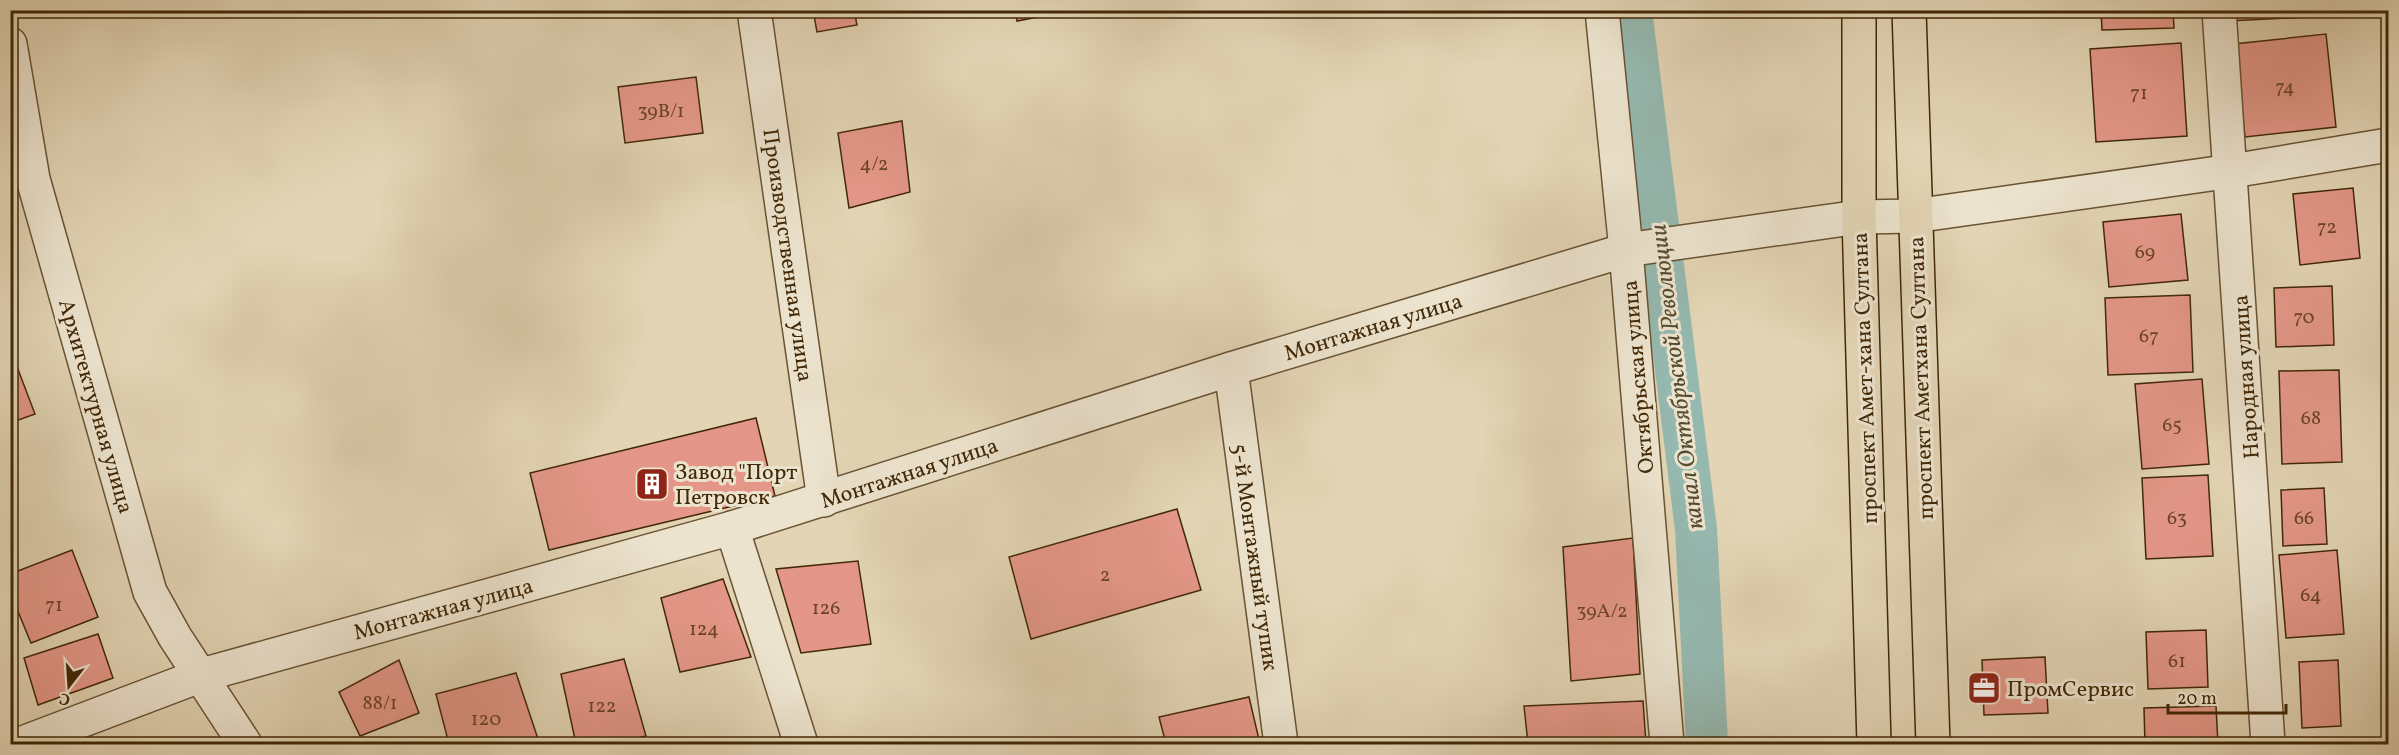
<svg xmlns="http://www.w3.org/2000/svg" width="2399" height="755" viewBox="0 0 2399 755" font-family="Vollkorn,serif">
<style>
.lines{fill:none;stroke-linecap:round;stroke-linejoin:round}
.canal{stroke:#95b8af;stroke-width:42}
.building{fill:#e49788;stroke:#412806;stroke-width:1.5}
.minor-casing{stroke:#695332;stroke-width:36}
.primary-casing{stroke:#412806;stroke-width:36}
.minor{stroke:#ece3ce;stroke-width:33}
.primary{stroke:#e2d4b4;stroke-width:33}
.labels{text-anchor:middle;stroke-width:6;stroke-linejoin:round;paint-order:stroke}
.number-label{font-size:20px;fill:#6a4426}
.street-label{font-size:22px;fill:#412806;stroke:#ece3ce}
.poi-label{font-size:22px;fill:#412806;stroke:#ece3ce;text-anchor:start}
.water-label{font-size:24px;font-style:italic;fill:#564c30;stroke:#ece3ce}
</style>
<rect width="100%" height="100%" fill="#e2d4b4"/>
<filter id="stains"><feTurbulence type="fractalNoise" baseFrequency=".00333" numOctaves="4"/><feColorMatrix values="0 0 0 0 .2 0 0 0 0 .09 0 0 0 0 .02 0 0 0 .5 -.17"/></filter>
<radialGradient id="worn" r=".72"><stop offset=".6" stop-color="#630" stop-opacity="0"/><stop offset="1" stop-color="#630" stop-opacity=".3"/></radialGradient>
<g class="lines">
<!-- canal -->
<polyline class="canal" points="1631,10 1696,529 1707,744"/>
</g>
<!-- building -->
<g class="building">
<polygon points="813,10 854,10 857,25 817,32"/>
<polygon points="1015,10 1074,10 1017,21"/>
<polygon points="2101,10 2173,10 2174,28 2102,30"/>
<polygon points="2228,10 2309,10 2310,17 2229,21"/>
<polygon points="2326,34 2336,127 2245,137 2234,44"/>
<polygon points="2181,43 2187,136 2096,142 2090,49"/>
<polygon points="696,77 703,133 625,143 618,87"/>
<polygon points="902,121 910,192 849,208 838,133"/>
<polygon points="2353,188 2360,258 2300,265 2293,194"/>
<polygon points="2181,214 2188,280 2109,287 2103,222"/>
<polygon points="2332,286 2334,345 2276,347 2274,288"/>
<polygon points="2190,295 2193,372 2108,375 2105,298"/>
<polygon points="11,351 35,414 10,423 10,352"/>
<polygon points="2339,370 2342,462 2282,464 2279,371"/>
<polygon points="2202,379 2209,464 2142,469 2135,384"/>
<polygon points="756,418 775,496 549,550 530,473"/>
<polygon points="2208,475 2213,556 2146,559 2142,478"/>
<polygon points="2324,488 2327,544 2283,546 2281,490"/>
<polygon points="1177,509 1201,590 1031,639 1009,557"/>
<polygon points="1633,538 1640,674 1571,681 1563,547"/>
<polygon points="72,550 98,617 31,643 10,592 10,574"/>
<polygon points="2337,550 2344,634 2286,638 2279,555"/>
<polygon points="858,561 871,644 801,653 776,569"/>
<polygon points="723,579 751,657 680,672 661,598"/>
<polygon points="2206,630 2208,687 2148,689 2146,632"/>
<polygon points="98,634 113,678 38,705 24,658"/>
<polygon points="2045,657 2048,713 1984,715 1982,660"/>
<polygon points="624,659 646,736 613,744 576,744 561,674"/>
<polygon points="399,660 419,713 360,736 339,692"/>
<polygon points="2338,660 2341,726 2302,728 2299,662"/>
<polygon points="516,673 539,742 530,744 449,744 436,694"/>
<polygon points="1249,697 1260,744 1166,744 1159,717"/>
<polygon points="1643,701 1646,744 1528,744 1524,706"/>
<polygon points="2216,706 2218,744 2145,744 2144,708"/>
<polygon points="344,738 347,744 330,744"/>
</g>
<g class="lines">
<!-- minor casing -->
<g class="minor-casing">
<g id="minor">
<polyline points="754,10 824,500"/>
<polyline points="1602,10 1626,250 1667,744"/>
<polyline points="2219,10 2268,744"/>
<polyline points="10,44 33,179 150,592 175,637 245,744"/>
<polyline points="1231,369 1281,744"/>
<polyline points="732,528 801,744"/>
<polyline points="20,744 202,675 732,528 1231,369 1626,250 1859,217 1914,216 2232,171 2388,145"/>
</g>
</g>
<!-- primary casing -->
<g class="primary-casing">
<g id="primary">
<polyline points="1859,10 1859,217 1874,744"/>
<polyline points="1909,10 1933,744"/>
</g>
</g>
<!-- minor -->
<use href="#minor" class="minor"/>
<!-- primary -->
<use href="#primary" class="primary"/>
</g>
<!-- icons -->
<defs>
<g id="building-square" transform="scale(1.725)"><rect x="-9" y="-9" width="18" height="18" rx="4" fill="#8f2418" stroke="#ece3ce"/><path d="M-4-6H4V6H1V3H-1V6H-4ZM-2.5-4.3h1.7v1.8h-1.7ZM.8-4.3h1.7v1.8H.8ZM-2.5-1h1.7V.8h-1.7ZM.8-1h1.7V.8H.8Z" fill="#fff"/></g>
<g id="office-square" transform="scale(1.725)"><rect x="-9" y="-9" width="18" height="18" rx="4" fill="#8f2418" stroke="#ece3ce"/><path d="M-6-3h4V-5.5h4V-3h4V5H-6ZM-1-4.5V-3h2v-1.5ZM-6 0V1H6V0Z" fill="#fff"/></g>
</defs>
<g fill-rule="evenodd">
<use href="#building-square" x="652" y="484"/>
<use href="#office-square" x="1984" y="688"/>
</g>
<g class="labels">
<!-- number labels -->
<g class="number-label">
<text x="2285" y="93">74</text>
<text x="2139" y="99">71</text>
<text x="661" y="117">39В/1</text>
<text x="874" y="170">4/2</text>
<text x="2327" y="233">72</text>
<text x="2145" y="258">69</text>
<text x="2304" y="323">70</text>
<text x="2149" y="342">67</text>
<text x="2311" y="424">68</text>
<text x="2172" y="431">65</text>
<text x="2177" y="524">63</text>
<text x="2304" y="524">66</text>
<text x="1105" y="581">2</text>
<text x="2311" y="601">64</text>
<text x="54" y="611">71</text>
<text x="826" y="614">126</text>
<text x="1602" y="617">39А/2</text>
<text x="704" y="635">124</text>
<text x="2177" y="667">61</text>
<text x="380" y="709">88/1</text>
<text x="602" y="712">122</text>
<text x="486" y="725">120</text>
</g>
<!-- street labels -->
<g class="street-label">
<text transform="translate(789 255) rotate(82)" y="8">Производственная улица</text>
<text transform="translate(1373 326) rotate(-17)" y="8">Монтажная улица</text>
<text transform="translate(1637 377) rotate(-95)" y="8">Октябрьская улица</text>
<text transform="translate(2245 377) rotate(-94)" y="8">Народная улица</text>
<text transform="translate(1864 378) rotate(-92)" y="8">проспект Амет-хана Султана</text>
<text transform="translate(1920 378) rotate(-92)" y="8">проспект Аметхана Султана</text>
<text transform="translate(97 406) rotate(74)" y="8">Архитектурная улица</text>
<text transform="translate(909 472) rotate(-18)" y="8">Монтажная улица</text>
<text transform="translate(1256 557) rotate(82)" y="8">5-й Монтажный тупик</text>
<text transform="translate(443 608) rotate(-15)" y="8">Монтажная улица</text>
</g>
<!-- poi labels -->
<g class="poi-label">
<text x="675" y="479">Завод "Порт<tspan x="675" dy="25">Петровск</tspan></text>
<text x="2007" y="696">ПромСервис</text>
</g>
<!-- water labels -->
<g class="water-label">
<text transform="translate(1676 377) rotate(-97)" y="8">канал Октябрьской Революции</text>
</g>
</g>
<!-- margin -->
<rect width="2399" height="755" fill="none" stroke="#e2d4b4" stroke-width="36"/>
<rect x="12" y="12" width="2375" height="731" fill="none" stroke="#412806" stroke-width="3"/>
<rect x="18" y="18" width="2363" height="719" fill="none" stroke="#412806" stroke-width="1.5"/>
<!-- north arrow -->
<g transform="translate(69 686) rotate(197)" stroke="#ece3ce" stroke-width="4.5" paint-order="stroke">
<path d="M0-4.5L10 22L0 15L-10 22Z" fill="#412806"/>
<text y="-9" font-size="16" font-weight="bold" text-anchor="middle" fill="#412806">С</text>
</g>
<!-- scale -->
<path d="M2168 704v9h118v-9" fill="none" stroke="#412806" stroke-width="3"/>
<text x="2177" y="704" font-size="18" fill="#412806" stroke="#ece3ce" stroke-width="4.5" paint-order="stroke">20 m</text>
<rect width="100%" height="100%" filter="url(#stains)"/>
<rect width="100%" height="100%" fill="url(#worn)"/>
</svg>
